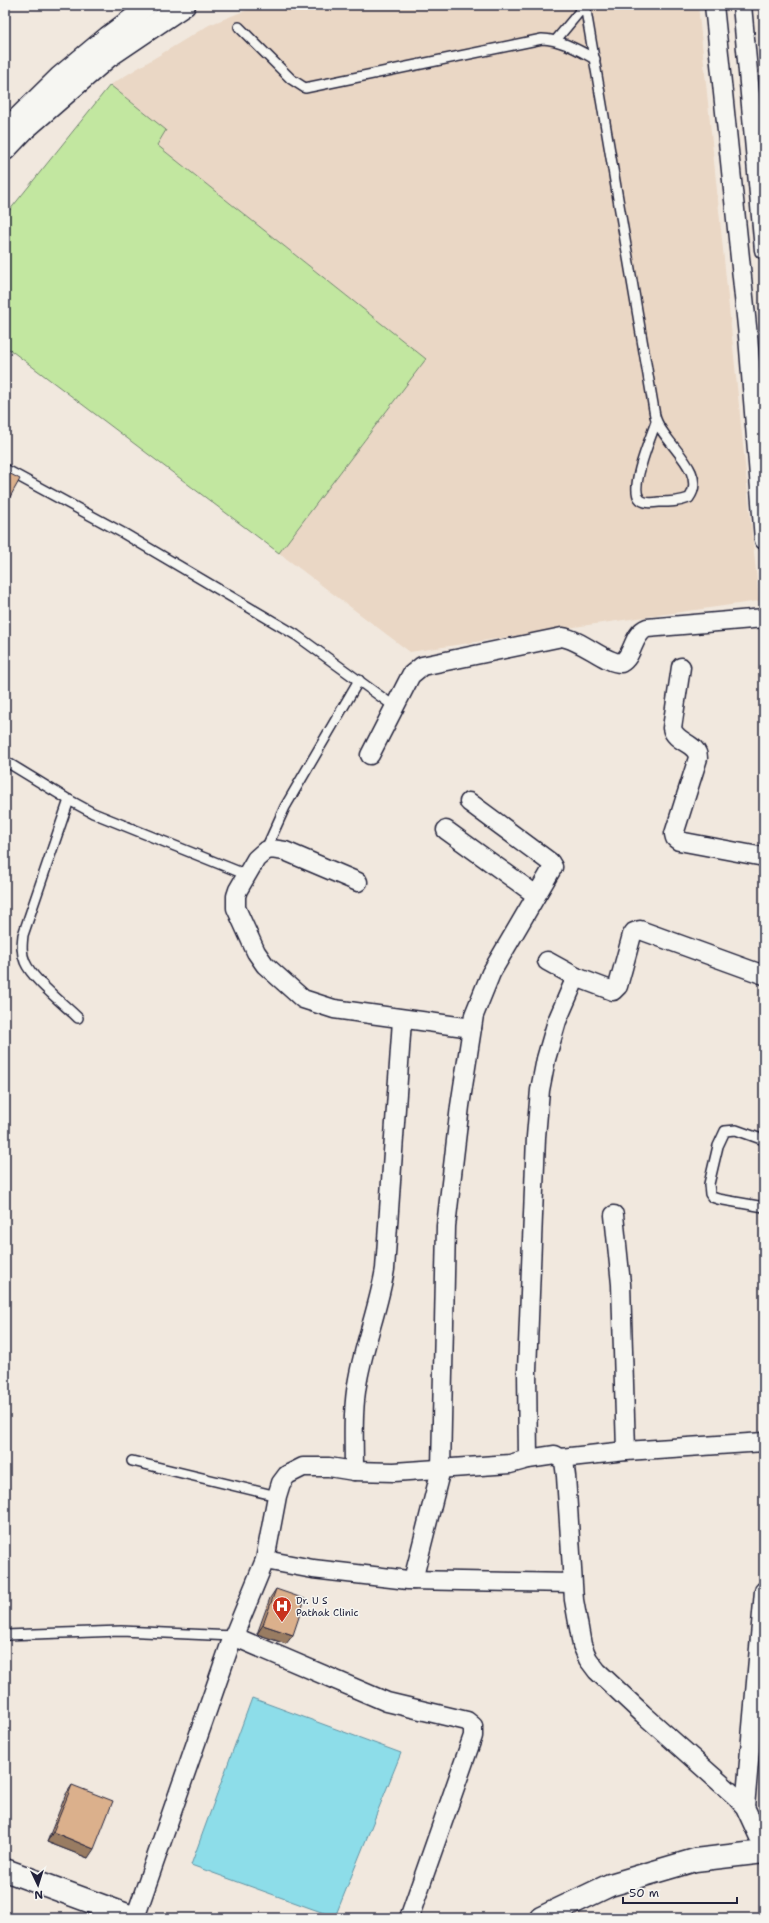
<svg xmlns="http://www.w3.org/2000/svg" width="769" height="1923" viewBox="0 0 769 1923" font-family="'Shantell Sans',sans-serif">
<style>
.built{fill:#ead7c5}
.green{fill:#c2e7a0;stroke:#72846e}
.water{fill:#8ddde9;stroke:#6292a3}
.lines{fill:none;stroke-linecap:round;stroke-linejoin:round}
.service-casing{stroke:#22223b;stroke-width:12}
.minor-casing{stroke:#22223b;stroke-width:21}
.tertiary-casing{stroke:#22223b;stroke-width:25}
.primary-casing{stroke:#22223b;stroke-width:25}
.service{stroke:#f6f6f2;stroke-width:9}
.minor{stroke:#f6f6f2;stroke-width:18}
.tertiary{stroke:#f6f6f2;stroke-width:22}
.primary{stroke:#f6f6f2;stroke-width:22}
.wall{fill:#bc9778;stroke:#22223b}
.shaded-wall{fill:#997b62;stroke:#22223b}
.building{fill:#dbb08c;stroke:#22223b}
.labels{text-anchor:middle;stroke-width:3;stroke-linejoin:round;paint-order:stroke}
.poi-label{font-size:10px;fill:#22223b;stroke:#f6f6f2;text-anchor:start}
</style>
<rect width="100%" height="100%" fill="#f1e8de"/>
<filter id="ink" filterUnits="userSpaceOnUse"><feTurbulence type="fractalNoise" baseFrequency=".025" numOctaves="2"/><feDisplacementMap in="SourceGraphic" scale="8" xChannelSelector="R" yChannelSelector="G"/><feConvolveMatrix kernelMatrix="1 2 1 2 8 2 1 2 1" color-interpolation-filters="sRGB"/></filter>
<g filter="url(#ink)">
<!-- built -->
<polygon class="built" points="259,5 698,5 759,601 581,626 410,652 279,553 426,359 157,145 165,130 110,85 209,25"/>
<!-- green -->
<polygon class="green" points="110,85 166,130 157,145 426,359 279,553 5,346 5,216"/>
<!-- water -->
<polygon class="water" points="252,1698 401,1753 335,1917 191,1865"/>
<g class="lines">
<!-- service casing -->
<g class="service-casing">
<g id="service">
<path d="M585,5L655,416C661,442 709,471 689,498C679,502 669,502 659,502C652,503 643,504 639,498C630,485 651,437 656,422"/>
<path d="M239,27L291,79L305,88L542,39C562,40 578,50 595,59"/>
<polyline points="556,40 585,5"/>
<polyline points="5,469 123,533 296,635 395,707"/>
<polyline points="5,761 69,800 93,813 247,875"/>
<path d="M69,800L23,935C22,944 21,953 25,962C32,979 64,1004 78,1018"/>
<polyline points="265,851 285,807 359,680"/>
<polyline points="764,1140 736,1130 725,1131 718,1146 709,1184 710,1194 712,1197 718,1199 764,1207"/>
<polyline points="132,1461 277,1496"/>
<polyline points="5,1635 121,1631 233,1636"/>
</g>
</g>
<!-- minor casing -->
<g class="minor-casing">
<g id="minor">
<polyline points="714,5 748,336 764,540"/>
<polyline points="742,5 764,250"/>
<polyline points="5,129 59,76 107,36 149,5"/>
<path d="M681,667L672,728C675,743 698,743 698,758L674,834L675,838L679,841L764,857"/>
<path d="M370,755L411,675L422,666L562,637C582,640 605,663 621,663C634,656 632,634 647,628L764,618"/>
<polyline points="446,830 536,895"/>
<polyline points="358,882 285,851 271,849 265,851 256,859 238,890 236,896 236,908 256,952 265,965 303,999 334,1009 472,1028"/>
<polyline points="547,961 576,977 613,991 618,986 632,935 634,932 640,930 764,975"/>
<polyline points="614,1215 621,1284 626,1451"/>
<polyline points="561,1458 626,1451 764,1442"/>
<polyline points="528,1459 527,1371 536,1137 540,1090 546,1059 557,1021 576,977"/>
<path d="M354,1471C354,1440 352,1409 358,1379C365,1341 379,1306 385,1269L402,1020"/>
<polyline points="265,1560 313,1569 408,1580 572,1583"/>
<polyline points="413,1580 441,1469 446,1226 460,1106 474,1015 491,973 553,867 550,862 469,802"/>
<polyline points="233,1636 387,1702 467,1721 473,1726 473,1736 409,1918"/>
<polyline points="745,1807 764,1591"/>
<polyline points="135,1918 230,1645 265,1560 277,1496 281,1483 287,1475 303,1467 329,1467 354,1471 394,1472 510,1464 528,1459 555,1455 564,1461 566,1476 574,1600 582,1645 588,1659 597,1671 643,1714 735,1796 745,1807 764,1848"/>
</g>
</g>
<!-- tertiary casing -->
<g class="tertiary-casing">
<g id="tertiary">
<polyline points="5,1870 135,1918"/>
<polyline points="541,1918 610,1885 695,1860 764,1852"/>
</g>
</g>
<!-- primary casing -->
<g class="primary-casing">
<polyline id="primary" points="5,149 24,129 107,57 184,5"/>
</g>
<!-- service -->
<use href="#service" class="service"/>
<!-- minor -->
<use href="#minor" class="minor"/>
<!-- tertiary -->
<use href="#tertiary" class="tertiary"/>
<!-- primary -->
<use href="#primary" class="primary"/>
</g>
<!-- wall -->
<g class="wall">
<polygon points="276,1589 286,1644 257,1634 270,1598"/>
<polygon points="72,1785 88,1858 47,1842 66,1794"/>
</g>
<!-- shaded-wall -->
<g class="shaded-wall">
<polygon points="263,1625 293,1635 286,1644 257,1634"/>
<polygon points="53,1832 94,1849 88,1858 47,1842"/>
</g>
<!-- building -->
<g class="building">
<polygon points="5,471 20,479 5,506"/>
<polygon points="276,1589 305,1599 293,1635 263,1625"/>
<polygon points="72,1785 113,1801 94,1849 53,1832"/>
</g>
</g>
<!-- icons -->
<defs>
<g id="hospital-pin" transform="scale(1)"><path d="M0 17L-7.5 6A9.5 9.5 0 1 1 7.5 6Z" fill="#c8321e" stroke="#f6f6f2"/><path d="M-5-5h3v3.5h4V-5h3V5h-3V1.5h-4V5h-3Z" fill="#fff"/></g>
</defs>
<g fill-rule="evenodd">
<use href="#hospital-pin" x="282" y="1606"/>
</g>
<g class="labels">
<!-- poi labels -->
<g class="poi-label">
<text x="296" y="1604">Dr. U S<tspan x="296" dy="12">Pathak Clinic</tspan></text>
</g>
</g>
<!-- margin -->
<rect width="769" height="1923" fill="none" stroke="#f6f6f2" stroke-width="20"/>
<rect x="10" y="10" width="749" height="1903" fill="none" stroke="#22223b" stroke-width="1.5" filter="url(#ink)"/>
<!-- north arrow -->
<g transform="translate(38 1885) rotate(176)" stroke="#f6f6f2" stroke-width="3" paint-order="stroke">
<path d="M0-3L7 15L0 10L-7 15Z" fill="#22223b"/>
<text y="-6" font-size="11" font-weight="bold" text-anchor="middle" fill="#22223b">N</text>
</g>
<!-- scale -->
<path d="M623 1897v6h114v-6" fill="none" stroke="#22223b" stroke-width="2"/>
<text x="629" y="1897" font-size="12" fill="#22223b" stroke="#f6f6f2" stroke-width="3" paint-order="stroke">50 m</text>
</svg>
